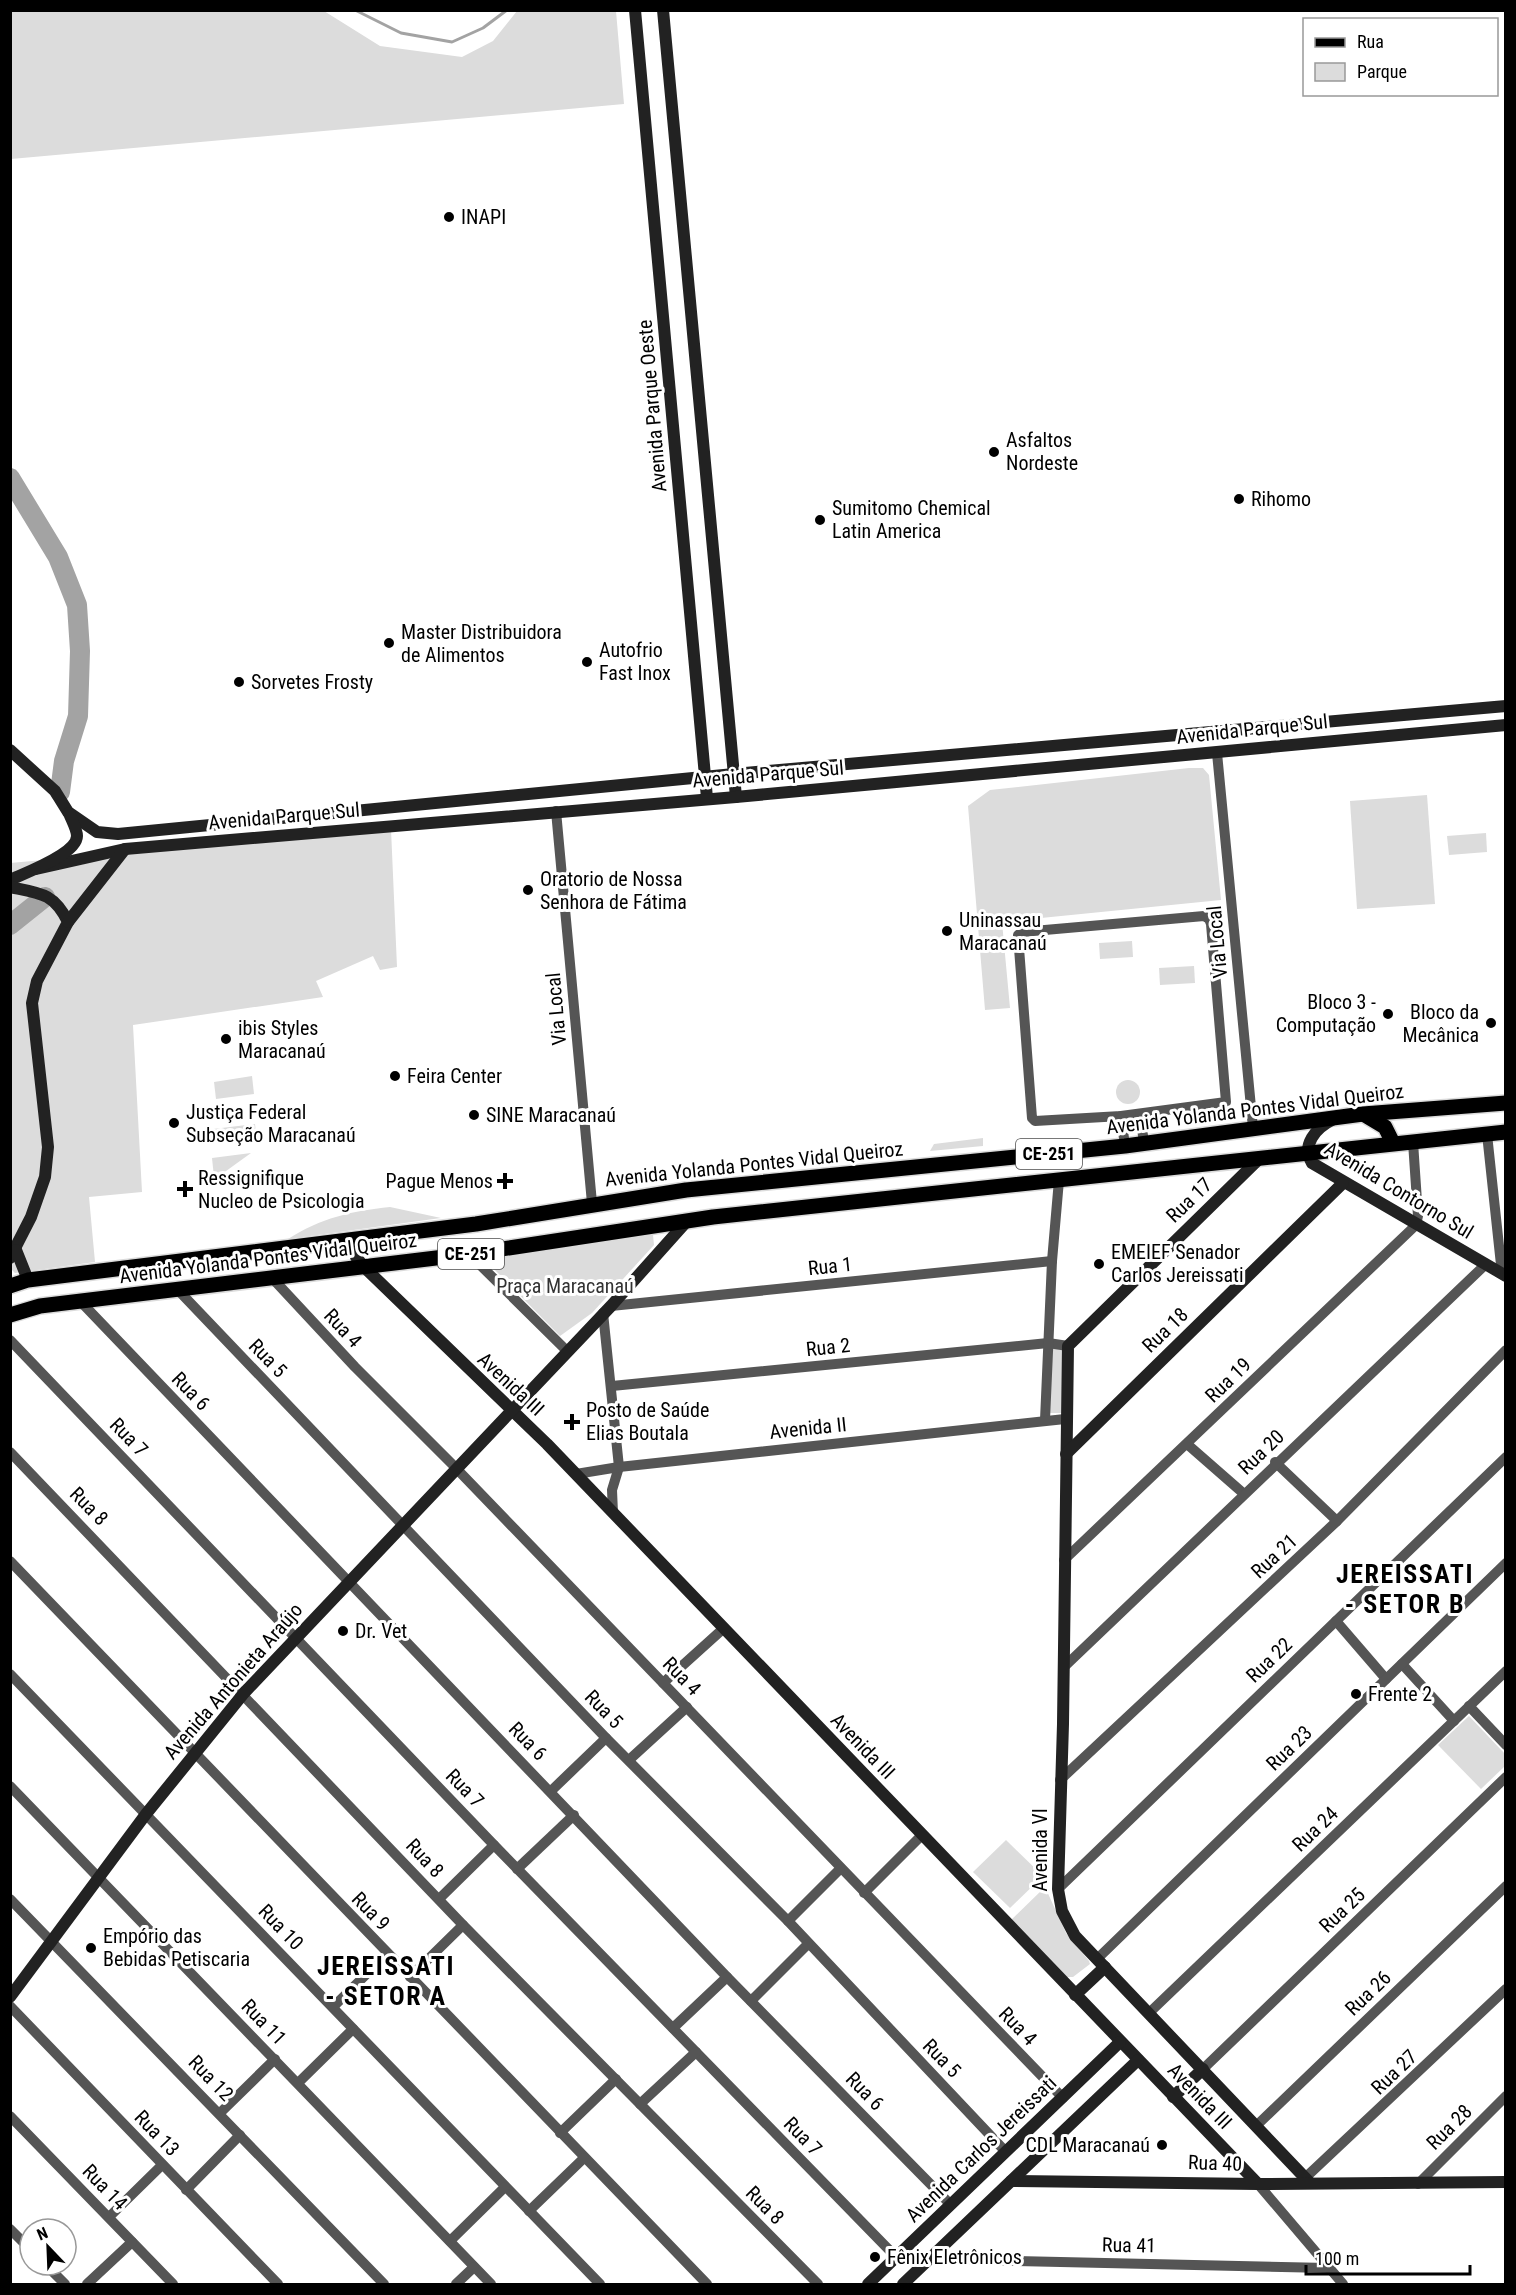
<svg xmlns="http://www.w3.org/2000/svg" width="1516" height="2295" viewBox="0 0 1516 2295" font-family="'Roboto Condensed',sans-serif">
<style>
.green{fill:#dcdcdc}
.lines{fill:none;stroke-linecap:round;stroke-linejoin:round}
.stream{stroke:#a3a3a3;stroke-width:3}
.river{stroke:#a3a3a3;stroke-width:20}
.primary-casing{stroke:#dbdbdb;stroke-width:18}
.street{stroke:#555;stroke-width:10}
.secondary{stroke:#222;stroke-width:12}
.primary{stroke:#000;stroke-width:15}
.poi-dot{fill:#000;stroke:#fff;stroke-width:2}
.labels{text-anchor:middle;stroke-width:6;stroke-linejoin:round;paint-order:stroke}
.shield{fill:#fff;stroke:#4c4c4c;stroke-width:1.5}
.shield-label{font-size:18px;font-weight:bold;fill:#000}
.poi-label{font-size:20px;fill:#000;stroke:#fff;text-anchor:start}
.street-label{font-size:20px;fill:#000;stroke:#fff}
.park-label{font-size:20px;fill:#333;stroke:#fff}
.district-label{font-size:26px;font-weight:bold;letter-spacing:1.5px;fill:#000;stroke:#fff}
</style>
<rect width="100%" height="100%" fill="#fff"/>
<!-- green -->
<g class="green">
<polygon points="11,10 324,11 380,46 462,57 493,41 517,11 616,11 624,104 11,159"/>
<polygon points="1189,768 1203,768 1209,775 1221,900 1002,922 1010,1008 985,1010 968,806 990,790"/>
<polygon points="1427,795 1435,904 1357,909 1350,801"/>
<polygon points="391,829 397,967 380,970 373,956 316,981 323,997 133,1025 142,1192 89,1197 95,1262 15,1273 10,1268 10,863"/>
<polygon points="1486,833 1487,852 1449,855 1447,836"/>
<polygon points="1132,941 1133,957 1100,959 1099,943"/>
<polygon points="1194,966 1195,983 1160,985 1159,968"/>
<polygon points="252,1076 254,1094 216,1099 214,1082"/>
<circle cx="1128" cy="1092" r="12"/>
<polygon points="255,1124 256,1133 214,1138 213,1129"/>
<polygon points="983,1138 983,1146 930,1151 934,1144"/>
<polygon points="251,1153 215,1179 214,1177 212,1158"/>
<path d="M390,1207L441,1218L288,1239C321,1218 351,1211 390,1207Z"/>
<polygon points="648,1234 653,1235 654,1245 592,1313 560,1336 492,1267 491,1261 496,1258"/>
<polygon points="1053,1348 1064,1350 1063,1413 1048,1413"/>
<polygon points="1469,1716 1505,1754 1505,1766 1481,1789 1438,1745"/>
<polygon points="1006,1840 1043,1876 1010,1908 973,1872"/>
<polygon points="1045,1887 1066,1933 1089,1961 1090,1964 1073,1977 1065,1977 1011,1920"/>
</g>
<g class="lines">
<!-- stream -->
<polyline class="stream" points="355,10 401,33 452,42 483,28 507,10"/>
<!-- river -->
<g class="river">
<polyline points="10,478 58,557 77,605 80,651 78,716 64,761 60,792"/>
<polyline points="10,925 45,897"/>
</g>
<!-- primary casing -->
<g class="primary-casing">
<g id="primary">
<polyline points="1365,1115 1385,1127 1393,1143"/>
<polyline points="10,1286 28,1280 476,1224 686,1190 1125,1146 1363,1114 1506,1103"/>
<polyline points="10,1315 40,1306 469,1254 713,1217 1506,1132"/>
</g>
</g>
<!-- street -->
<g class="street">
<polyline points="1217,753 1253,1128"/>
<polyline points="556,811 592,1203"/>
<polygon points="1204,916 1209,919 1211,924 1226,1102 1121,1116 1035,1121 1032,1118 1018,935 1022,932"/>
<polyline points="1140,1114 1144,1143"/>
<polyline points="1121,1116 1125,1146"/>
<polyline points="1487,1134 1502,1274"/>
<polyline points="469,1254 567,1351"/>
<polyline points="274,1280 355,1367 452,1464 1063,2098"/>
<polyline points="178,1290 606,1738 788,1921 1005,2151"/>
<polyline points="81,1302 727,1977 950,2204"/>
<polyline points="611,1306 1052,1261"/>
<polyline points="603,1313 619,1467 612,1490 613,1513"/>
<polyline points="10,1340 494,1845 896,2257"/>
<polyline points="612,1386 1048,1343 1068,1346"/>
<polyline points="1045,1420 1052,1261 1059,1180"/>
<polyline points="1187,1444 1243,1493"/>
<polyline points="10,1452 463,1925 818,2284"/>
<polyline points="1275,1462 1337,1521"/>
<polyline points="576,1474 619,1467 1065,1419"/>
<polyline points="1064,1560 1416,1225 1418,1216 1413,1142"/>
<polyline points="10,1561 707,2284"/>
<polyline points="1336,1621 1386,1679"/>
<polyline points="1402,1664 1454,1721"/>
<polyline points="1063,1668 1486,1264"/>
<polyline points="10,1674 600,2284"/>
<polyline points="663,1683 724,1628"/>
<polyline points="1469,1706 1506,1745"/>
<polyline points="629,1760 687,1707"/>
<polyline points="1060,1780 1337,1521 1506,1350"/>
<polyline points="10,1786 491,2284"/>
<polyline points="551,1791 606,1738"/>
<polyline points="517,1869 574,1815"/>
<polyline points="1058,1889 1506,1457"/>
<polyline points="864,1893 921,1836"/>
<polyline points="10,1899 384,2284"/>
<polyline points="439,1899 494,1845"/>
<polyline points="788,1921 840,1869"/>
<polyline points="1097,1959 1506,1563"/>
<polyline points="410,1977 463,1925"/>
<polyline points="751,2001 808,1944"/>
<polyline points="10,2006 278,2284"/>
<polyline points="333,2007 387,1954"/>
<polyline points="1149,2013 1506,1671"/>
<polyline points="673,2028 727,1977"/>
<polyline points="1203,2069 1506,1777"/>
<polyline points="298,2083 353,2029"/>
<polyline points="640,2104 696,2052"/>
<polyline points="220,2113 275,2059"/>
<polyline points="10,2116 173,2284"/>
<polyline points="1256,2126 1506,1886"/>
<polyline points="560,2133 616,2079"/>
<polyline points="1305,2178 1506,1989"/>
<polyline points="1258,2184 1343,2284"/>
<polyline points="1418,2184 1506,2096"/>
<polyline points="186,2190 240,2135"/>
<polyline points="529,2211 584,2158"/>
<polyline points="109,2217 162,2165"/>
<polyline points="10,2229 30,2249"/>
<polyline points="450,2241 505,2187"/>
<polyline points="930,2259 1328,2268"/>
<polyline points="46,2265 65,2284"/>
<polyline points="87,2284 132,2242"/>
<polyline points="456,2284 474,2267"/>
</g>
<!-- secondary -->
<g class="secondary">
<polyline points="635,10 707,798"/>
<polyline points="663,10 736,797"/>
<polyline points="10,750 55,791 68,812 97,832 118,834 734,774 1506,706"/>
<polyline points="36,869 125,849 736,797 1506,725"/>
<path d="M10,880C25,873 77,854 77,836C77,829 71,819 69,813"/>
<path d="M10,887C40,893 54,893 68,922L37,981L32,1003L48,1147L45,1177L31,1217L10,1258"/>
<polyline points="68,922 125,849"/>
<path d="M1332,1120C1316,1128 1301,1145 1312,1163L1506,1276"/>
<polyline points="1260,1158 1068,1346 1063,1724 1058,1889 1062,1911 1075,1936 1310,2183"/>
<polyline points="357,1240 356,1257 364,1267 547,1444 1258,2184"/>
<polyline points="16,1250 28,1280"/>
<polyline points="1066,1454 1343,1183"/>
<polyline points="1075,1995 1105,1967"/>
<polyline points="10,1997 146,1814 244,1693 611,1306 687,1221"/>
<polyline points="1173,2097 1203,2069"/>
<polyline points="1011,2181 1258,2184 1506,2182"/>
<polyline points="868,2284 1120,2042"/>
<polyline points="903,2284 1138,2060"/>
</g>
<!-- primary -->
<use href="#primary" class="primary"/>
</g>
<!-- markers -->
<g class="poi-dot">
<circle cx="449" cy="217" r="6"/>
<circle cx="994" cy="452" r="6"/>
<circle cx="1239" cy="499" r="6"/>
<circle cx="820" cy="520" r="6"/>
<circle cx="389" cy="643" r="6"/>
<circle cx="587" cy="662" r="6"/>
<circle cx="239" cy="682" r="6"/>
<circle cx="528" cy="890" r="6"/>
<circle cx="947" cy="931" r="6"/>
<circle cx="1388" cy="1014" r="6"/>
<circle cx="1491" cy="1023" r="6"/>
<circle cx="226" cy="1039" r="6"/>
<circle cx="395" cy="1076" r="6"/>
<circle cx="474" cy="1115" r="6"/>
<circle cx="174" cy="1123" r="6"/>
<path d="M502 1172h6v6h6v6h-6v6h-6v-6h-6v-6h6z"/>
<path d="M182 1180h6v6h6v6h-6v6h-6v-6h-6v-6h6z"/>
<circle cx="1099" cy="1264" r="6"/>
<path d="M569 1413h6v6h6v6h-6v6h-6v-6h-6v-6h6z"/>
<circle cx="343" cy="1631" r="6"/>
<circle cx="1356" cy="1694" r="6"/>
<circle cx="91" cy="1948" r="6"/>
<circle cx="1162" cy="2145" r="6"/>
<circle cx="875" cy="2257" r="6"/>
</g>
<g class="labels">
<!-- shield labels -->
<g class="shield">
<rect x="1016" y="1139" width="66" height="30" rx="4.5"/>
<rect x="438" y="1239" width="66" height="30" rx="4.5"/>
</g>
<g class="shield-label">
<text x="1049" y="1160">CE-251</text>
<text x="471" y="1260">CE-251</text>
</g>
<!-- poi labels -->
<g class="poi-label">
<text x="461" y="224">INAPI</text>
<text x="1006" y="447">Asfaltos<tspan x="1006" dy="23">Nordeste</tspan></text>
<text x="1251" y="506">Rihomo</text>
<text x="832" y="515">Sumitomo Chemical<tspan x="832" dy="23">Latin America</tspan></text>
<text x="401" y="639">Master Distribuidora<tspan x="401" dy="23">de Alimentos</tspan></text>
<text x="599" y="657">Autofrio<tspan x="599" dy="23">Fast Inox</tspan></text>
<text x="251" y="689">Sorvetes Frosty</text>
<text x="540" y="886">Oratorio de Nossa<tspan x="540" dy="23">Senhora de Fátima</tspan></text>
<text x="959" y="927">Uninassau<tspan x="959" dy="23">Maracanaú</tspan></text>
<text x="1376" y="1009" text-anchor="end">Bloco 3 -<tspan x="1376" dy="23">Computação</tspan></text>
<text x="1479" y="1019" text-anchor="end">Bloco da<tspan x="1479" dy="23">Mecânica</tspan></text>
<text x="238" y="1035">ibis Styles<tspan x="238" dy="23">Maracanaú</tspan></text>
<text x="407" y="1083">Feira Center</text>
<text x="186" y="1119">Justiça Federal<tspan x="186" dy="23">Subseção Maracanaú</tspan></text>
<text x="486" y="1122">SINE Maracanaú</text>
<text x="198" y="1185">Ressignifique<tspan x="198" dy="23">Nucleo de Psicologia</tspan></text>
<text x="493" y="1188" text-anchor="end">Pague Menos</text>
<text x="1111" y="1259">EMEIEF Senador<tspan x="1111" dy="23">Carlos Jereissati</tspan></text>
<text x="586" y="1417">Posto de Saúde<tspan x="586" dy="23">Elias Boutala</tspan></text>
<text x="355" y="1638">Dr. Vet</text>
<text x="1368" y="1701">Frente 2</text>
<text x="103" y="1943">Empório das<tspan x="103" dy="23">Bebidas Petiscaria</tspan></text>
<text x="1150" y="2152" text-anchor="end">CDL Maracanaú</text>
<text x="887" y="2264">Fênix Eletrônicos</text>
</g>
<!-- street labels -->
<g class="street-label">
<text transform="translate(652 406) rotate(-95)" y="7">Avenida Parque Oeste</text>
<text transform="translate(1252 729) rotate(-6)" y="7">Avenida Parque Sul</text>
<text transform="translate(768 774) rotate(-5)" y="7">Avenida Parque Sul</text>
<text transform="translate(284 816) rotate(-5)" y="7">Avenida Parque Sul</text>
<text transform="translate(1217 942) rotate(-95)" y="7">Via Local</text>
<text transform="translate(556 1009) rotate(-95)" y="7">Via Local</text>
<text transform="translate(1255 1109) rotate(-7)" y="7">Avenida Yolanda Pontes Vidal Queiroz</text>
<text transform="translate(754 1164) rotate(-6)" y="7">Avenida Yolanda Pontes Vidal Queiroz</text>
<text transform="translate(1399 1190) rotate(31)" y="7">Avenida Contorno Sul</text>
<text transform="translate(1189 1200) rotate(-44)" y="7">Rua 17</text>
<text transform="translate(268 1258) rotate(-7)" y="7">Avenida Yolanda Pontes Vidal Queiroz</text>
<text transform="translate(830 1266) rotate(-6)" y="7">Rua 1</text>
<text transform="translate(343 1328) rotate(47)" y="7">Rua 4</text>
<text transform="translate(1165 1330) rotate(-44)" y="7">Rua 18</text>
<text transform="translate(828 1347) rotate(-6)" y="7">Rua 2</text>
<text transform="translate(268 1358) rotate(46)" y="7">Rua 5</text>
<text transform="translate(1228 1380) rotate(-44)" y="7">Rua 19</text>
<text transform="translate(511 1384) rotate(43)" y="7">Avenida III</text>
<text transform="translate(191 1391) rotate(46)" y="7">Rua 6</text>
<text transform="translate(808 1428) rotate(-6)" y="7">Avenida II</text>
<text transform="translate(129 1437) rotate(46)" y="7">Rua 7</text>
<text transform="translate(1261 1452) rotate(-44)" y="7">Rua 20</text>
<text transform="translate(89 1506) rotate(45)" y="7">Rua 8</text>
<text transform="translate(1274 1556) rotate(-43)" y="7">Rua 21</text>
<text transform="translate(1269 1660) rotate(-44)" y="7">Rua 22</text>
<text transform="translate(682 1676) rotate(46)" y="7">Rua 4</text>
<text transform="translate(233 1681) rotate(-49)" y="7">Avenida Antonieta Araújo</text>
<text transform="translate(604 1709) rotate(46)" y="7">Rua 5</text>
<text transform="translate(528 1741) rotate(46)" y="7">Rua 6</text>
<text transform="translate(863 1746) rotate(46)" y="7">Avenida III</text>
<text transform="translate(1289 1748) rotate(-44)" y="7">Rua 23</text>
<text transform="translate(465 1788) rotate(46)" y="7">Rua 7</text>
<text transform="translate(1315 1829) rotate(-44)" y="7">Rua 24</text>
<text transform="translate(1040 1850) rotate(-90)" y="7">Avenida VI</text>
<text transform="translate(425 1858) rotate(47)" y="7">Rua 8</text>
<text transform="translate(1342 1910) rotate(-44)" y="7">Rua 25</text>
<text transform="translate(371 1911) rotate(46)" y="7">Rua 9</text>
<text transform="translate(281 1927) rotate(46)" y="7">Rua 10</text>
<text transform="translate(1368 1993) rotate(-44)" y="7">Rua 26</text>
<text transform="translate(264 2022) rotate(46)" y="7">Rua 11</text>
<text transform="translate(1018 2026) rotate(46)" y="7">Rua 4</text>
<text transform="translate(942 2058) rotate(46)" y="7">Rua 5</text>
<text transform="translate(1394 2072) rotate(-44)" y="7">Rua 27</text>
<text transform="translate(211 2078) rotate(46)" y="7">Rua 12</text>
<text transform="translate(865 2091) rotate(46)" y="7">Rua 6</text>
<text transform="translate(1200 2096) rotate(46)" y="7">Avenida III</text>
<text transform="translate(1449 2127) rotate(-45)" y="7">Rua 28</text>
<text transform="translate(157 2133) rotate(46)" y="7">Rua 13</text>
<text transform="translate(803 2136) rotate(46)" y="7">Rua 7</text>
<text transform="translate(981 2149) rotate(-44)" y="7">Avenida Carlos Jereissati</text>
<text transform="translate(1215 2163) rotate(2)" y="7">Rua 40</text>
<text transform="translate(105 2187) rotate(46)" y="7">Rua 14</text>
<text transform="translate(765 2205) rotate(45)" y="7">Rua 8</text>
<text transform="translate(1129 2245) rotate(1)" y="7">Rua 41</text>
</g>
<!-- park labels -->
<g class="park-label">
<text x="565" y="1293">Praça Maracanaú</text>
</g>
<!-- district labels -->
<g class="district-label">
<text x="1405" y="1583">JEREISSATI<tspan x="1405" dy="30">- SETOR B</tspan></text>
<text x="386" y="1975">JEREISSATI<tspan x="386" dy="30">- SETOR A</tspan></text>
</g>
</g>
<!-- border -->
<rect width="1516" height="2295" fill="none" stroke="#000000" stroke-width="24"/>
<!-- legend -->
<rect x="1303" y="18" width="195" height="78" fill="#ffffff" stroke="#999999" stroke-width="1.5"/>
<rect x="1315" y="38" width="30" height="9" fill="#000000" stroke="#999999" stroke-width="1.5"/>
<text x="1357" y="48" font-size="18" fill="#000000">Rua</text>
<rect x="1315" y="63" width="30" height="18" fill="#dcdcdc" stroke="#999999" stroke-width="1.5"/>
<text x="1357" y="78" font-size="18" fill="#000000">Parque</text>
<!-- north arrow -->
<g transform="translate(48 2247) rotate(337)"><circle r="28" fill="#ffffff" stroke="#999999" stroke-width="1.5"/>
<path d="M0-4.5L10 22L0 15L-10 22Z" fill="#000000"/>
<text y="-9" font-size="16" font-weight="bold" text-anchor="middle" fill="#000000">N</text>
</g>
<!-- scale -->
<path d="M1306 2265v9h164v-9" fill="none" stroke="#000000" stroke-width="3"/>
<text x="1315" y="2265" font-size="18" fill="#000000" stroke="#ffffff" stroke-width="4.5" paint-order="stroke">100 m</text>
</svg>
